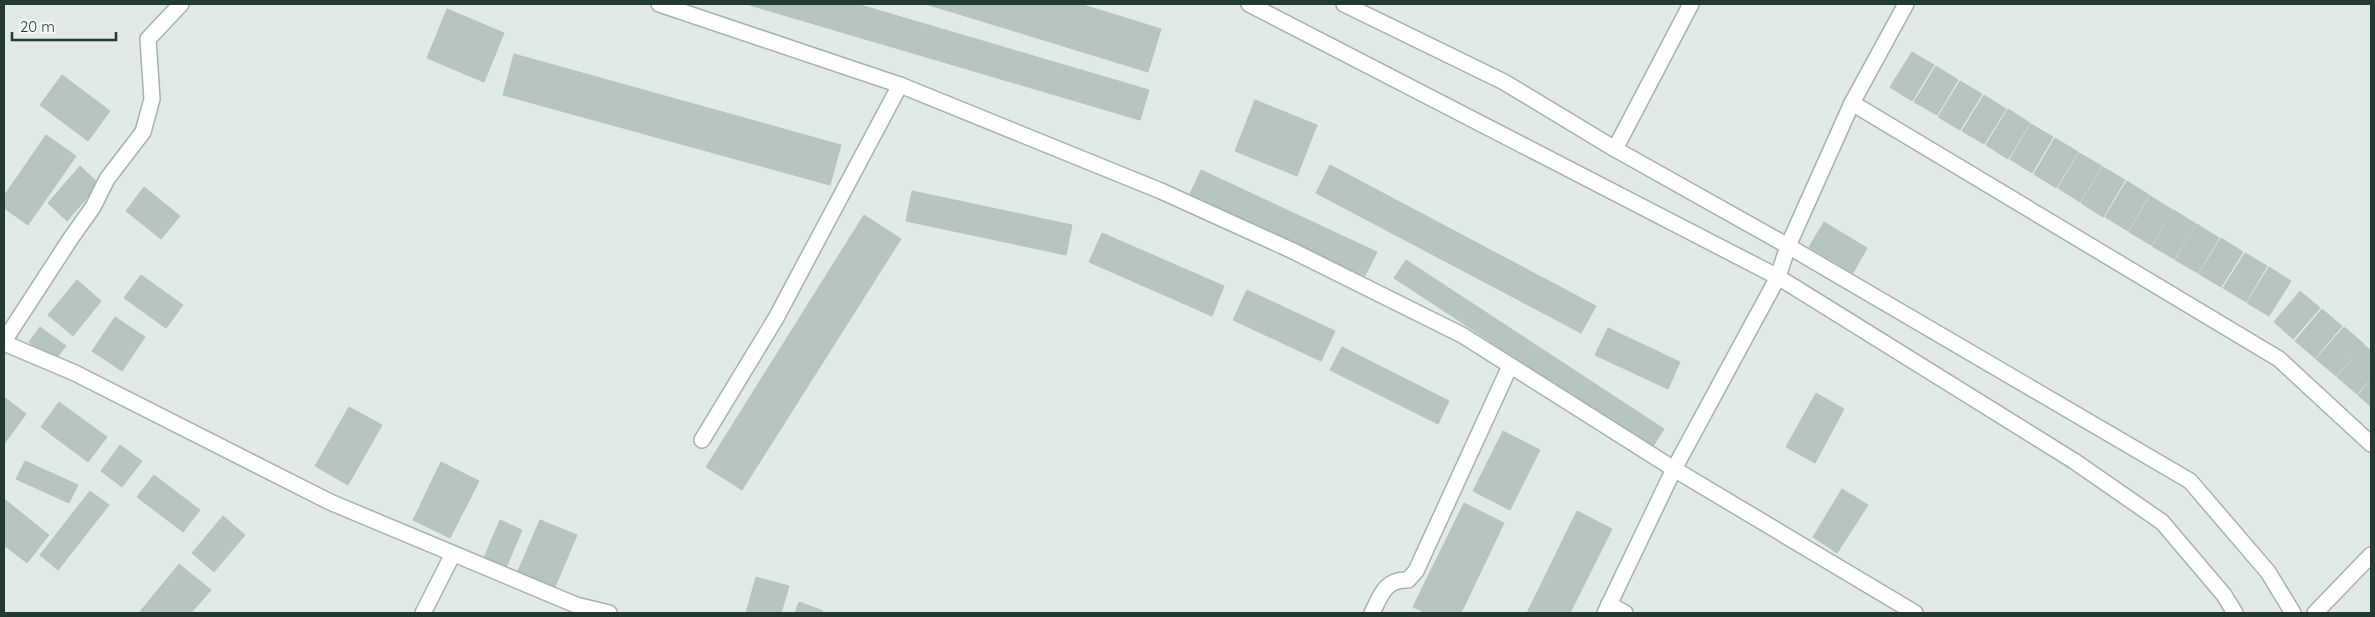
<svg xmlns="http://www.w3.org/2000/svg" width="2375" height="617" viewBox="0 0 2375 617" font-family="Quicksand,sans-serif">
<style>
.building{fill:#b6c5bf;stroke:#b4c4bd}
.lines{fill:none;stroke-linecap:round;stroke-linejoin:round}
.street-casing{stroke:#a4b2ad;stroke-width:18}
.street{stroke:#fff;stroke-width:15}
</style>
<rect width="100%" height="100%" fill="#e1eae6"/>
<!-- building -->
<g class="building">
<polygon points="746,4 857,4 1149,90 1140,120"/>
<polygon points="926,4 1080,4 1161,29 1148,72"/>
<polygon points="447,9 504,33 484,82 427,58"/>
<polygon points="1912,52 1934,65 1912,101 1890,87"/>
<polygon points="514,54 841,145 830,185 503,95"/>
<polygon points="1936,66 1958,80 1937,115 1914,102"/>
<polygon points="62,75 110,111 88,141 40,105"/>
<polygon points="1960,81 1982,94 1960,130 1938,117"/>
<polygon points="1984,95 2006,109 1984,144 1962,131"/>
<polygon points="1255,100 1317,125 1297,176 1235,151"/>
<polygon points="2008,109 2030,123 2008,159 1986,145"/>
<polygon points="2031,124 2053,137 2032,173 2010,159"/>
<polygon points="46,135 76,156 28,225 4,208 4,196"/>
<polygon points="2055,138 2078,152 2056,188 2034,174"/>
<polygon points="2079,153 2102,166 2080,202 2058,188"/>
<polygon points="1330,165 1596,306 1581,333 1316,193"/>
<polygon points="80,166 99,184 67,221 48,203"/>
<polygon points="2103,167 2125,180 2103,217 2081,203"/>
<polygon points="1201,170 1377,252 1365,276 1190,194"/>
<polygon points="2127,181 2149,195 2128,231 2105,217"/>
<polygon points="144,187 180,216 161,239 126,211"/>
<polygon points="912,191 1072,225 1066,255 906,221"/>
<polygon points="2150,196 2173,210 2151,245 2129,232"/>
<polygon points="2174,210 2196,224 2174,259 2152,246"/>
<polygon points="864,215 901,239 742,490 706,467"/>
<polygon points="1824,222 1867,248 1853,273 1809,247"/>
<polygon points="2197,224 2219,238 2198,273 2175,260"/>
<polygon points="1102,233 1224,286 1212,316 1089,262"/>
<polygon points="2221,238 2243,252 2221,287 2199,274"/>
<polygon points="2245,253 2267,266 2246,302 2223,288"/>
<polygon points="1406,260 1664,429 1652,448 1394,278"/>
<polygon points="2269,267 2291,281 2269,316 2247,303"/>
<polygon points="141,275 183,305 166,328 124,298"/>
<polygon points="77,280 101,301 73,336 48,315"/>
<polygon points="1247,290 1335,331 1321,361 1233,320"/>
<polygon points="2300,291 2320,308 2293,339 2274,322"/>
<polygon points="2322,309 2342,326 2315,358 2295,341"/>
<polygon points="115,317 145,337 122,371 92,351"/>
<polygon points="40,327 66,346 54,361 29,342"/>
<polygon points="2344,327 2364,344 2336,376 2316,359"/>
<polygon points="1608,328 1680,362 1668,389 1595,355"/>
<polygon points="2364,345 2371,351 2371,378 2357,394 2337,377"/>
<polygon points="1342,347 1449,401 1438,424 1330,370"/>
<polygon points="2371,380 2371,407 2358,395"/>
<polygon points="1816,393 1844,409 1815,463 1786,447"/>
<polygon points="4,397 26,414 4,444"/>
<polygon points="59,402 107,437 88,462 41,427"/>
<polygon points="349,407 382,425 348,485 315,466"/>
<polygon points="1503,431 1540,450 1510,510 1473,491"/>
<polygon points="120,445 142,461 122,487 101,471"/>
<polygon points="25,461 78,485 69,503 16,479"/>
<polygon points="441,462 479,481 450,538 413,520"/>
<polygon points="154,475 200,510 183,532 137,497"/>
<polygon points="1842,489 1868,505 1837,553 1813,537"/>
<polygon points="90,491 109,505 58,570 40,555"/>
<polygon points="4,499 49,535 27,563 4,545"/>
<polygon points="1464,503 1504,523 1461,613 1426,613 1413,607"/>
<polygon points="1577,511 1612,529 1570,613 1527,613"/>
<polygon points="223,516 245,535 214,572 192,553"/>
<polygon points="500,520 522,530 505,570 483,560"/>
<polygon points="540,520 577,535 555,587 518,571"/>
<polygon points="179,564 211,590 191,613 139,613"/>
<polygon points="756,577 789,586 781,613 746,613"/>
<polygon points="799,602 823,611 822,613 795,613"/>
</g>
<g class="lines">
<!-- street casing -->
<g class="street-casing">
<g id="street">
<polyline points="659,4 900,85 1161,191 1291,250 1462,335 1674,469 1915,613"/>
<polyline points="1249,4 1778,277 2074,461 2162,522 2224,595 2235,613"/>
<polyline points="1344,4 1504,82 1615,149 1788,246 2190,481 2268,572 2293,613"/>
<polyline points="1852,103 2279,359 2371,444"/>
<polyline points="1615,149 1691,4"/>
<polyline points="4,341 71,238 93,207 107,179 143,132 152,99 148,39 181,4"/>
<polyline points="4,343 75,373 330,502 576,605 609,613"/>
<polyline points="702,440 776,318 900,85"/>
<polyline points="1609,604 1625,613"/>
<polyline points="423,613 453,554"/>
<path d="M1372,613C1381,595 1385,579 1408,580L1416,571L1510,366"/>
<polyline points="1605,613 1674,469 1778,277 1788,246 1852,103 1906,4"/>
<polyline points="2315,613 2371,555"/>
</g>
</g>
<!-- street -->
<use href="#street" class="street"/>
</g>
<!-- border -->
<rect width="2375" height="617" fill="none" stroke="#223a33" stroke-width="10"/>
<!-- scale -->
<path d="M12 32v8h104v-8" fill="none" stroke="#223a33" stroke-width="2.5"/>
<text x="20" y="32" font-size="15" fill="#223a33" stroke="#f1f7f4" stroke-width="4" paint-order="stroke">20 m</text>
</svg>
